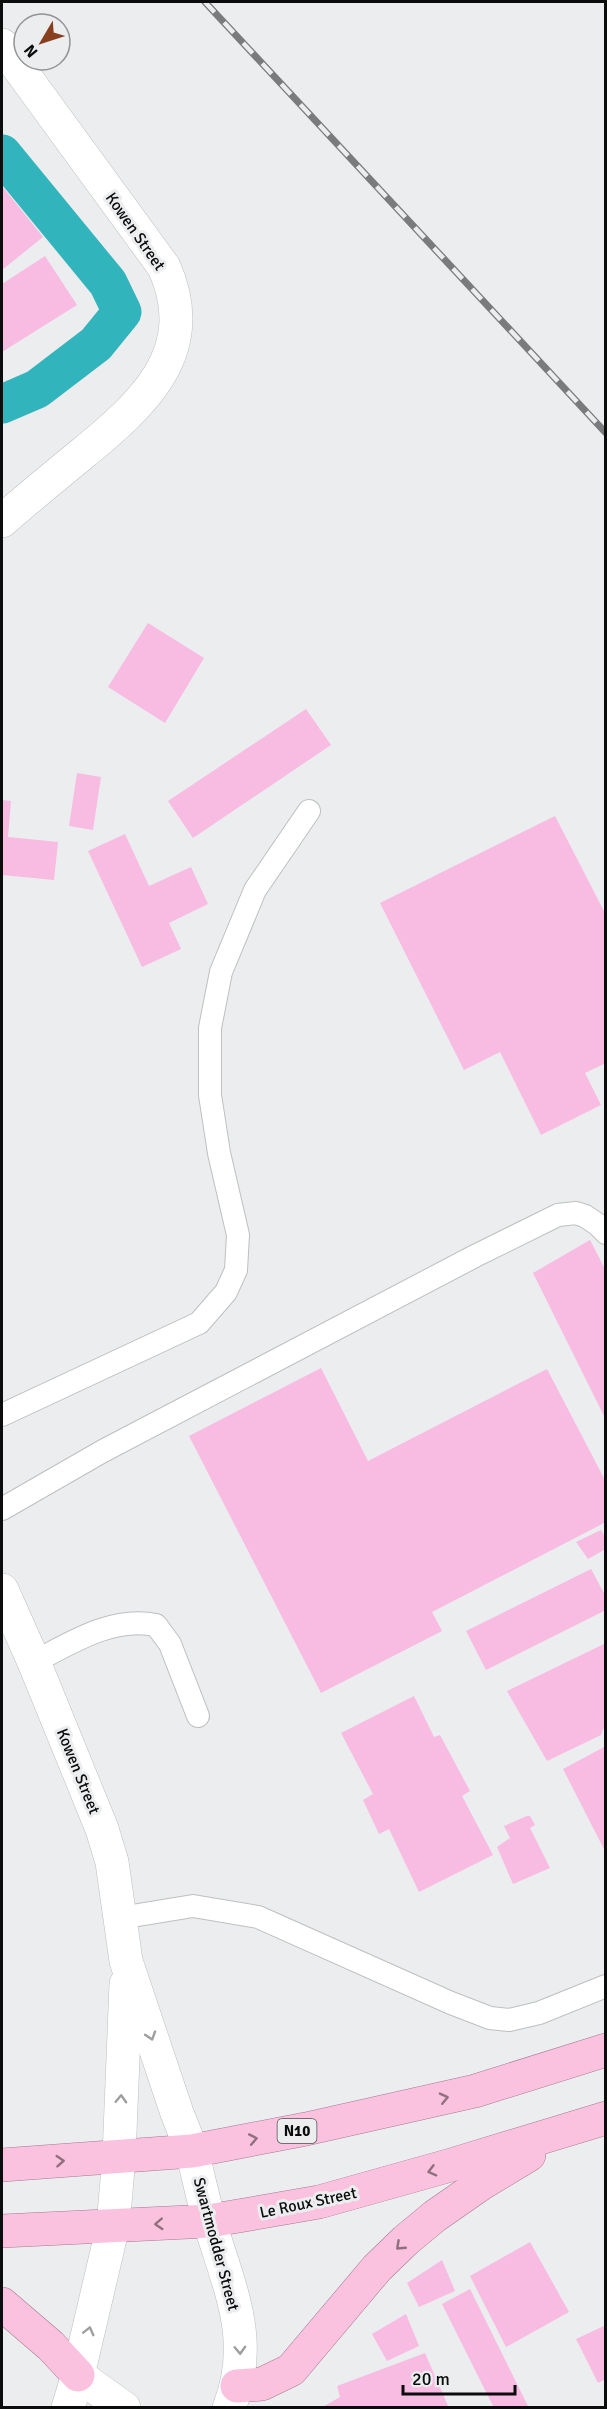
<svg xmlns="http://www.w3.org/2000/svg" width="607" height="2409" viewBox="0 0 607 2409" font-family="Signika,sans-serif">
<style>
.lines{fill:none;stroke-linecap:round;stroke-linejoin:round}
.canal{stroke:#32b4bd;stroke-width:39}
.building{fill:#f8bbe2}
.service-casing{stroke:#bdbfc0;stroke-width:24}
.minor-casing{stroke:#bdbfc0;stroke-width:34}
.secondary-casing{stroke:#bdbfc0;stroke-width:34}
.trunk-casing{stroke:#a67891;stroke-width:34}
.service{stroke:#fff;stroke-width:22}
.minor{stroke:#fff;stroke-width:33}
.secondary{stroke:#fff;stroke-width:33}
.trunk{stroke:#fbc2e0;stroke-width:33}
.rail-casing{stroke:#7a7b7c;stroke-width:7}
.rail{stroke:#ecedee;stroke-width:4.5;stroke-dasharray:14;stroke-linecap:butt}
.oneway{stroke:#9d9e9e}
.oneway2{stroke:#8f7081}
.labels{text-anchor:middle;stroke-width:6;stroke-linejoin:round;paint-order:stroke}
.shield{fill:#ecedee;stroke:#4e5050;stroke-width:1.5}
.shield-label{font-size:15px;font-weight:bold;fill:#0b0c0c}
.street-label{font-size:16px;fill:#0b0c0c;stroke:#ecedee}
</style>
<rect width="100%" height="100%" fill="#ecedee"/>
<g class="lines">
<!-- canal -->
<polyline class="canal" points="2,154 108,283 122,312 96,344 37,389 2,404"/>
</g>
<!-- building -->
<g class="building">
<polygon points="2,186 43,237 2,270"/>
<polygon points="45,256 77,305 2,352 2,284"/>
<polygon points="148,623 204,658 165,723 108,687"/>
<polygon points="306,709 331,745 193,838 168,801"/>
<polygon points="77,773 101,777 93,830 69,826"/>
<polygon points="2,800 11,801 8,837 58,842 54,880 2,875"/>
<polygon points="555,816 606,915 606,1063 585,1073 601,1105 541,1135 500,1052 464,1070 380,903"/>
<polygon points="125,834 149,886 191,867 208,904 169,923 181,949 142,967 88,851"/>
<polygon points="590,1240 606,1271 606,1420 533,1273"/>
<polygon points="321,1368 368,1461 547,1369 606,1482 606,1522 432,1612 442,1631 321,1693 189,1436"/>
<polygon points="601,1530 606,1538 606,1549 588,1559 576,1542"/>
<polygon points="591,1569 606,1597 606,1610 486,1670 466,1631"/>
<polygon points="606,1643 606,1722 601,1735 547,1761 507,1691"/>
<polygon points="414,1696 434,1737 440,1735 470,1791 462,1796 493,1855 419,1892 389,1829 379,1834 363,1800 373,1794 341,1733"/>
<polygon points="606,1746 606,1853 563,1769"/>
<polygon points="527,1816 530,1816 535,1825 530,1828 550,1868 513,1884 497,1847 510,1838 504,1826"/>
<polygon points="530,2242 569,2312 506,2347 470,2276"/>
<polygon points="442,2260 455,2291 419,2307 407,2283"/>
<polygon points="470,2289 529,2408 494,2408 442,2304"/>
<polygon points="406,2314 419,2346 387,2361 372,2334"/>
<polygon points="606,2325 606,2379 598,2383 576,2339"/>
<polygon points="425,2353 449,2408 321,2408 340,2397 337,2386"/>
</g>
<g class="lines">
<!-- service casing -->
<g class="service-casing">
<g id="service">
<polyline points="2,1415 199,1323 226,1292 236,1270 238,1235 219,1153 210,1095 210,1028 221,972 255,890 309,811"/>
<polyline points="2,1509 103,1451 475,1256 558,1215 576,1213 585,1216 597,1224 606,1233"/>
<path d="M34,1662C71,1643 112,1616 156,1625L170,1644L198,1716"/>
<polyline points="120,1918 193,1906 258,1917 451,2003 490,2018 509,2020 539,2013 606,1986"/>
</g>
</g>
<!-- minor casing -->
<g class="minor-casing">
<g id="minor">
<path d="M2,45L164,267C202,352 143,404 82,454C55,476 28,498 2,521"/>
<polyline points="2,1590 34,1662 102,1829 112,1862 126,1961 177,2113 192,2151"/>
<polyline points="119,2157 126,1984"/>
<polyline points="78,2375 124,2408"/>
</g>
</g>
<!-- secondary casing -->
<g class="secondary-casing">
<g id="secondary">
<path d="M192,2151C198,2175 203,2199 210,2223C229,2288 256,2340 229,2408"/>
<polyline points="68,2408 78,2375 113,2226 119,2157"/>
</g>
</g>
<!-- trunk casing -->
<g class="trunk-casing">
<g id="trunk">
<polyline points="2,2165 192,2151 306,2129 475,2091 606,2050"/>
<polyline points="2,2231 209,2221 319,2202 451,2165 606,2118"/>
<polyline points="2,2304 51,2346 78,2375"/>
<polyline points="237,2386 262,2384 291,2370 377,2268 406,2240 435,2216 481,2184 529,2155"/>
</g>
</g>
<!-- service -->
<use href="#service" class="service"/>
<!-- minor -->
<use href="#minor" class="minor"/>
<!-- secondary -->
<use href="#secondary" class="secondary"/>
<!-- trunk -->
<use href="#trunk" class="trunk"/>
<!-- rail casing -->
<g class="rail-casing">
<polyline id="rail" points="205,2 606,433"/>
</g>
<!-- rail -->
<use href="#rail" class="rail"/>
</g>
<!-- one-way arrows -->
<defs><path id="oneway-chevron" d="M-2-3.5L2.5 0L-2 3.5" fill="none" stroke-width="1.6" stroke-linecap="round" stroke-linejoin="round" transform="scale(1.5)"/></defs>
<g class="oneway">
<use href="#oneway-chevron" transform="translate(151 2036) rotate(72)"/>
<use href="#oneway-chevron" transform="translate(121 2099) rotate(-88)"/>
<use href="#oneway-chevron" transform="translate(89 2331) rotate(-76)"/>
<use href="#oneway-chevron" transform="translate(240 2350) rotate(88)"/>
</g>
<g class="oneway2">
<use href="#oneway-chevron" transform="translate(444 2098) rotate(-13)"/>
<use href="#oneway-chevron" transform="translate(253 2139) rotate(-11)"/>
<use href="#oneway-chevron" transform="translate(60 2161) rotate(-4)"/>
<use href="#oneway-chevron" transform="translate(432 2171) rotate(165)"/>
<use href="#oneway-chevron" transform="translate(159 2224) rotate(177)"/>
<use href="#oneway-chevron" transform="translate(400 2246) rotate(137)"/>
</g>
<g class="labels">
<!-- shield labels -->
<rect class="shield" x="277.5" y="2119" width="39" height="24" rx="4.5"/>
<g class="shield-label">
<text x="297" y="2136">N10</text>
</g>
<!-- street labels -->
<g class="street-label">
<text transform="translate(136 231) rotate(55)" y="6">Kowen Street</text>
<text transform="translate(79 1771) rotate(68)" y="6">Kowen Street</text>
<text transform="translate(308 2202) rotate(-12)" y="6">Le Roux Street</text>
<text transform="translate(217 2244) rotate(75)" y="6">Swartmodder Street</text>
</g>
</g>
<!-- border -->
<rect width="607" height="2409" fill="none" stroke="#0b0c0c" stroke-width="6"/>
<!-- north arrow -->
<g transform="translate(42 42) rotate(231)"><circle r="28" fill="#ecedee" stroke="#929394" stroke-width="1.5"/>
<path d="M0-4.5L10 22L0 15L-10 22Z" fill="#873f1f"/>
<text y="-9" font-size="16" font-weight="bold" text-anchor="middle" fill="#0b0c0c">N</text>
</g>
<!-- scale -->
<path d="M403 2385v9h112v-9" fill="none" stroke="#0b0c0c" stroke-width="3"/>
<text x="412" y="2385" font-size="18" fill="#0b0c0c" stroke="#ecedee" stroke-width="4.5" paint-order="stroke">20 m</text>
</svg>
